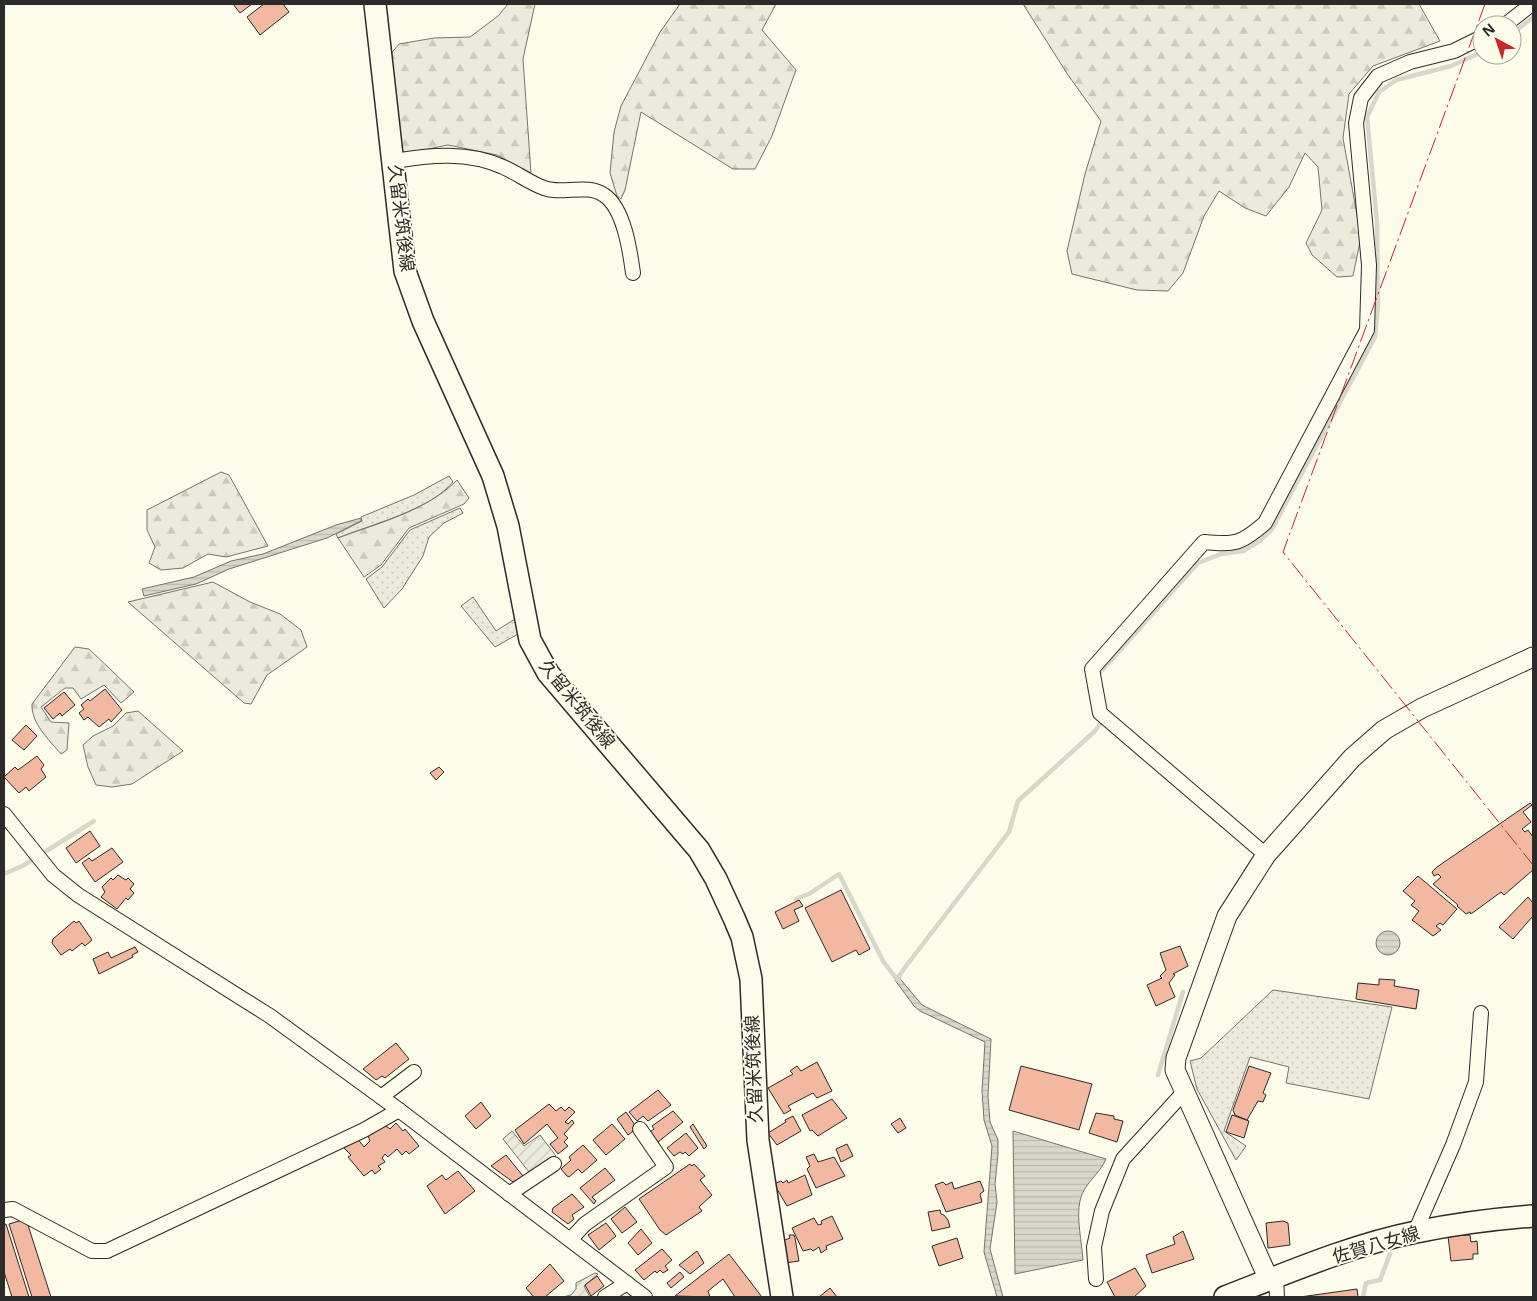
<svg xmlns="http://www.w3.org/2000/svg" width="1537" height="1301" viewBox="0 0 1537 1301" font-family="'Open Sans','Noto Sans JP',sans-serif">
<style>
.grass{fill:url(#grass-dots);stroke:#74746e}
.forest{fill:url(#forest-firs);stroke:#74746e}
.garden{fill:url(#garden-furrows);stroke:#74746e}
.water{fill:url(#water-rules);stroke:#74746e}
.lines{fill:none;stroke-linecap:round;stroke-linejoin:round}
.stream{stroke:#d8d7c9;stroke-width:4.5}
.building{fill:#f2b8a0;stroke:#2b2b2b}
.street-casing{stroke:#2b2b2b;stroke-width:16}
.secondary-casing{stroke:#2b2b2b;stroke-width:21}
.primary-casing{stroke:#2b2b2b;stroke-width:24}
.street{stroke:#fdfbea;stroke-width:14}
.secondary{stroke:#fdfbea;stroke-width:19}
.primary{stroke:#fdfbea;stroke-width:21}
.power{stroke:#c62828;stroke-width:1;stroke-dasharray:18 4 2.5 4;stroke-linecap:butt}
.labels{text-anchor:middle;stroke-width:4;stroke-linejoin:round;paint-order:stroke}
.street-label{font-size:18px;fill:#2b2b2b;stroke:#fdfbea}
</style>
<defs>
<pattern id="grass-dots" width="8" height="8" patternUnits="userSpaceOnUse" patternTransform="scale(1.25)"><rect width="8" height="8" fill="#ecebdb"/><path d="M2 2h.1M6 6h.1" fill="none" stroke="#cbcabc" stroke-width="1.8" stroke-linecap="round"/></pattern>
<pattern id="forest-firs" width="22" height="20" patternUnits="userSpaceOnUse" patternTransform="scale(1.25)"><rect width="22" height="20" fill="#ecebdb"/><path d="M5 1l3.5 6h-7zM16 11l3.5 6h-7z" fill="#cbcabc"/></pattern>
<pattern id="garden-furrows" width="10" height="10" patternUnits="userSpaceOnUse" patternTransform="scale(1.25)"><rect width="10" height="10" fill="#ecebdb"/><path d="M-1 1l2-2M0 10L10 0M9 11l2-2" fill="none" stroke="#cbcabc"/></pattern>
<pattern id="water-rules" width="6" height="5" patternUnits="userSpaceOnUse" patternTransform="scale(1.25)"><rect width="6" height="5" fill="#d8d7c9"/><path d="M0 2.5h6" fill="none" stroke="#bab9ad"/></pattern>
</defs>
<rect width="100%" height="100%" fill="#fdfbea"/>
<!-- grass -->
<g class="grass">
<path d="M449,476L453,482C430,510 372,524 338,538L336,534L362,521L361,517L414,495Z"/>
<polygon points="460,508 463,513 444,523 429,537 423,556 402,589 384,608 366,579 382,567 410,530"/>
<polygon points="473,597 496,631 515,619 518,634 495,647 461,606"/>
<polygon points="1273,990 1392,1007 1369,1099 1286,1083 1289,1067 1250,1057 1224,1131 1246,1146 1236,1160 1197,1089 1190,1061 1201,1058"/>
</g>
<!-- forest -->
<g class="forest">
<polygon points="508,4 535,4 523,59 531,173 497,155 448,145 403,154 389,56 399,44 434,38 470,37 498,16"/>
<polygon points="680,4 776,4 762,30 796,70 772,136 755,169 733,169 641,112 625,190 621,199 617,196 610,173 614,132 621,106 660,32"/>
<polygon points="1023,4 1419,4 1440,41 1373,66 1349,94 1343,138 1361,237 1353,276 1337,277 1312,255 1306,243 1322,210 1318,167 1305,153 1289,187 1266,216 1245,208 1219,191 1204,216 1183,273 1168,291 1137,290 1072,274 1067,251 1085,174 1101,121 1068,75"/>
<polygon points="221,472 229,475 268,546 226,557 208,554 183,568 161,570 149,563 155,547 147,530 147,510"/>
<path d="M457,480L469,498L464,504L409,528L381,565L364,577L338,538C378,523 427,511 457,480Z"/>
<polygon points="213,582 250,602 280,614 301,630 307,647 267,675 251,704 244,703 128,602"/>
<path d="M75,647L89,649L134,692L121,703L104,685L81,699L73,688H65L41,707L51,722L69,723L67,750L61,754C49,740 31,723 32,704Z"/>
<polygon points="138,711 183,751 132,784 112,787 96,785 88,767 83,745 93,736 113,726 126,713"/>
</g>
<!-- garden -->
<g class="garden">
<polygon points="512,1131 524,1146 540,1135 556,1156 529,1172 503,1139"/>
<polygon points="595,1273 598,1274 584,1286 590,1297 563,1297 571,1295 576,1289 576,1283"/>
</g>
<!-- water -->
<g class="water">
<polygon points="361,518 361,521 327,538 229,569 196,584 144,596 142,589 194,577 231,561 263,554 336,525"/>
<circle cx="1388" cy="943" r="12"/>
<polygon points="897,975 922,1005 991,1039 988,1096 990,1122 998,1140 998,1154 995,1184 997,1202 990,1249 1003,1297 997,1297 984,1252 992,1146 984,1120 982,1091 985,1042 920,1011 914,1006 895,980"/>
<path d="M1013,1131L1106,1159C1100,1174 1083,1184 1080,1201C1076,1217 1082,1244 1083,1260L1015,1274Z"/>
</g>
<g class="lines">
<!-- stream -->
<g class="stream">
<polyline points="1512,34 1533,17"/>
<polyline points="1097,676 1198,563 1221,554 1243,551 1260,541 1272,529 1375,337 1378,305 1377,223 1367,117 1379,92 1396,80 1451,66 1482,52"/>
<polyline points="4,874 24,865 94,821"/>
<polyline points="796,899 809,894 839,874 883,961 895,977"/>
<polyline points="899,981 897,979 903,970 1009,832 1018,801 1095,731 1103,720"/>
<polyline points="1158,1075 1183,992"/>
<polyline points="1363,1297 1366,1283 1380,1280 1390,1254"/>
</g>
</g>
<!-- building -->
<g class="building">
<polygon points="233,4 252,4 240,13"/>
<polygon points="264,4 283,4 289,12 260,35 247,17"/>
<polygon points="105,689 122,710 111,722 109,719 99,727 88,717 84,720 79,713 84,709 81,705 88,699 90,701"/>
<polygon points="64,692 75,705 62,716 60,713 53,719 44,708"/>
<polygon points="26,725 37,736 24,750 12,740"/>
<polygon points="37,756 44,765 41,769 46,777 29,791 26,787 19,793 4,777 15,767 18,770"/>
<polygon points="439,767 444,772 436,780 430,773"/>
<polygon points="1530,803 1532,805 1523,812 1531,822 1522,829 1525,832 1528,830 1533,837 1533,870 1504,895 1501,892 1471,914 1470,912 1466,914 1457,906 1458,905 1433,884 1441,877 1438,874 1434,876 1432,872 1437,867"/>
<polygon points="90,831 100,846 76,863 66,848"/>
<polygon points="112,848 123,862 95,882 82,863 89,858 92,861"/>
<polygon points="118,875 126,880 128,878 134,884 130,889 134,893 128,900 126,898 117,909 101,897 105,892 102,887 111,878 113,880"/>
<polygon points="1418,876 1457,909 1443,925 1440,923 1436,926 1441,930 1433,936 1412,920 1419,911 1411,905 1415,901 1403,891"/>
<polygon points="841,890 870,949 859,955 856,950 832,962 805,908"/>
<polygon points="1528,897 1533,903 1533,916 1513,939 1499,927"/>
<polygon points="799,900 803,906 794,910 799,921 783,929 775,912"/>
<polygon points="74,921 76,923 79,921 92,940 85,946 82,943 72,951 70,949 61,955 52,943 53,939"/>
<polygon points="1180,946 1188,966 1173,974 1175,975 1169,983 1175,997 1156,1006 1147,985 1162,978 1160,976 1166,970 1160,953"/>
<polygon points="135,947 138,952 132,955 133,957 99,974 93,959 108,952 111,958"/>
<polygon points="1379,979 1395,980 1394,986 1419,990 1416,1009 1356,999 1358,983 1379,985"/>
<polygon points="396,1043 409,1059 385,1078 382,1076 376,1080 363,1069"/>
<polygon points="817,1062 832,1091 817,1098 813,1093 788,1106 791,1110 784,1114 768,1088 793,1074 790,1071 797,1066 801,1071"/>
<polygon points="1021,1066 1092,1084 1079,1130 1009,1110"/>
<polygon points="1249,1066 1271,1073 1263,1093 1266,1095 1263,1102 1258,1101 1247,1120 1235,1115 1233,1110"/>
<polygon points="658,1090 671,1105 648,1121 643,1116 637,1121 629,1112"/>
<polygon points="832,1099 847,1118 818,1136 812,1130 810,1131 802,1115"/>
<polygon points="481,1102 491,1116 476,1129 465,1116"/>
<polygon points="549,1104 556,1111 561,1107 565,1111 569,1107 575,1112 565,1122 568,1124 572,1120 574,1123 564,1134 568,1138 564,1142 568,1146 558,1154 550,1144 558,1138 547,1124 524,1144 515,1130"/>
<polygon points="673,1111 683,1122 658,1142 650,1132 654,1129 652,1126"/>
<polygon points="626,1112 637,1128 628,1135 617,1119"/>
<polygon points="1096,1113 1114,1116 1114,1119 1123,1121 1117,1142 1089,1133"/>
<polygon points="1232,1115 1249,1121 1244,1138 1226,1132"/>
<polygon points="793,1116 801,1131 777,1145 768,1133 786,1122 785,1120"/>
<polygon points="900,1118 906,1128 898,1133 891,1124"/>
<polygon points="396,1123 403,1131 405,1129 419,1146 409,1154 406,1151 402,1155 397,1149 388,1157 385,1154 382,1158 385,1162 378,1166 381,1169 375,1174 372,1170 364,1176 348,1157 351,1155 344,1148 357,1138 364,1147 370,1141 367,1133 383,1124 390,1129"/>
<polygon points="612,1124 625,1139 606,1155 593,1140"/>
<polygon points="693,1124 707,1146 704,1149 690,1127"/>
<polygon points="686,1133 698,1148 689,1156 685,1152 683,1154 680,1152 674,1156 667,1148"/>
<polygon points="847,1144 853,1156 841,1162 836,1149"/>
<polygon points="583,1145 597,1160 582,1173 578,1169 569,1177 567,1176 561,1169 571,1160 569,1157"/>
<polygon points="814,1154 818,1162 834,1157 845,1176 816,1188 807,1169 810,1166 806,1157"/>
<polygon points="506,1155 523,1176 513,1182 491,1166"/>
<polygon points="690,1164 692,1166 694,1164 705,1176 700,1180 712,1195 699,1207 702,1211 666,1235 660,1230 639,1199"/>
<polygon points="605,1168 615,1180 592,1197 596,1201 594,1204 580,1188"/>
<polygon points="458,1171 475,1191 445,1214 427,1186 442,1175 446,1180"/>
<polygon points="805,1175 812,1195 787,1206 774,1184 781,1181 783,1183 787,1180 788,1183"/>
<polygon points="980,1181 984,1191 980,1194 982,1202 946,1212 935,1185 943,1182 946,1185 952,1182 954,1189"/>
<polygon points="572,1194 584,1207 572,1215 574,1219 568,1224 552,1212 553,1208"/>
<polygon points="625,1207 637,1222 622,1233 611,1219"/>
<polygon points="940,1210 941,1214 944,1215 948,1220 950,1227 932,1231 928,1212"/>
<polygon points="832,1216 843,1239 826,1246 827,1249 821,1253 819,1247 813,1251 811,1249 803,1251 792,1228 814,1218 818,1225 822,1224 821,1221"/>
<polygon points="26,1219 51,1297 32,1297 9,1224"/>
<polygon points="1283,1221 1288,1223 1290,1245 1268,1248 1266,1223"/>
<polygon points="606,1223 616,1236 599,1250 588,1235"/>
<polygon points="6,1224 29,1297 12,1297 4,1272 4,1225"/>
<polygon points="641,1229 652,1243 638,1255 628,1243"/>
<polygon points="1183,1231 1194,1259 1152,1273 1146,1255 1175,1244 1173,1237"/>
<polygon points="789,1235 794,1235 795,1238 799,1261 785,1263 782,1241 790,1238"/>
<polygon points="1470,1235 1471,1242 1477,1241 1478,1254 1473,1254 1473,1259 1451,1261 1448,1236"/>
<polygon points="957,1238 963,1258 939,1266 932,1246"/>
<polygon points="662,1249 672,1260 665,1266 668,1270 663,1273 660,1270 657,1273 655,1271 644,1280 635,1270"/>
<polygon points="697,1251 704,1263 690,1274 679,1265"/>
<polygon points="729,1254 762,1297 735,1297 723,1279 708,1291 710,1297 675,1296"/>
<polygon points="550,1264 564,1281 545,1297 534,1297 526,1288"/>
<polygon points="1135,1268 1146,1286 1134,1297 1115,1297 1107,1282"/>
<polygon points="680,1272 684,1277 671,1288 667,1283"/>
<polygon points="597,1276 604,1286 591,1296 585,1285"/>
<polygon points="830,1288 837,1297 819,1297"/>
<polygon points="1357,1289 1358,1297 1300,1297"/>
</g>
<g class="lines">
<!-- street casing -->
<g class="street-casing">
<g id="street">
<polyline points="1505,25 1532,4"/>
<path d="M394,161C430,155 468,151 503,167C517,173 530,183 544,188C562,195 587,183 604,195C624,208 630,251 633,273"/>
<polyline points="4,814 53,875 78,895 270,1016 399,1110 645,1297"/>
<path d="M1266,855L1100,713L1092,669L1204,542C1235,545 1241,544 1265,523L1367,330L1369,265L1356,123L1361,98L1378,76L1410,62L1454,51L1482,37"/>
<polyline points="381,1097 414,1072"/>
<polyline points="509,1194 554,1164"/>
<polyline points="4,1210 13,1209 92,1251 107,1251 364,1130 399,1110"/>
<polyline points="1415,1232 1453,1145 1476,1082 1481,1013"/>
<polyline points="570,1240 585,1224 666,1167 640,1129"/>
<polyline points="1276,1278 1277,1297"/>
<polyline points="1096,1279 1094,1247 1102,1211 1123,1159 1185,1091"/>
<polyline points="605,1297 627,1283"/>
</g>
</g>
<!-- secondary casing -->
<g class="secondary-casing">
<polyline id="secondary" points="1269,1280 1175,1070 1176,1058 1227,916 1266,855 1352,758 1384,730 1422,708 1533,657"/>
</g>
<!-- primary casing -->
<g class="primary-casing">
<g id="primary">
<polyline points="375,4 405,271 423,321 493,476 508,526 530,640 548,673 699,850 716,879 734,918 742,937 751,979 758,1140 782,1297"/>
<path d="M1225,1297C1287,1273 1351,1245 1416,1232C1455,1224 1494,1219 1533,1216"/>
</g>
</g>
<!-- street -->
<use href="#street" class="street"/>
<!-- secondary -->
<use href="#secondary" class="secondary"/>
<!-- primary -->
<use href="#primary" class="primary"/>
<!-- power -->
<polyline class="power" points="1485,4 1283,552 1533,865"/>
</g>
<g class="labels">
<!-- street labels -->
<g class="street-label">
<text transform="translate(401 218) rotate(83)" y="6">久留米筑後線</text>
<text transform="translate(577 704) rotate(51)" y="6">久留米筑後線</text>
<text transform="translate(754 1069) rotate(-92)" y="6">久留米筑後線</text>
<text transform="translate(1376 1245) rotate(-16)" y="6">佐賀八女線</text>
</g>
</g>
<!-- border -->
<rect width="1537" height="1301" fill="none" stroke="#2b2b2b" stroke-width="10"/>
<!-- north arrow -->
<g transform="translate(1497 40) rotate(320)"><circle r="24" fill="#fdfbea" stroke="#a9a89e"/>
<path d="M0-4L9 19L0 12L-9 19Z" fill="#c62828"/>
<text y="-8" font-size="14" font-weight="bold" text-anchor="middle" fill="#2b2b2b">N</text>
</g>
</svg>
